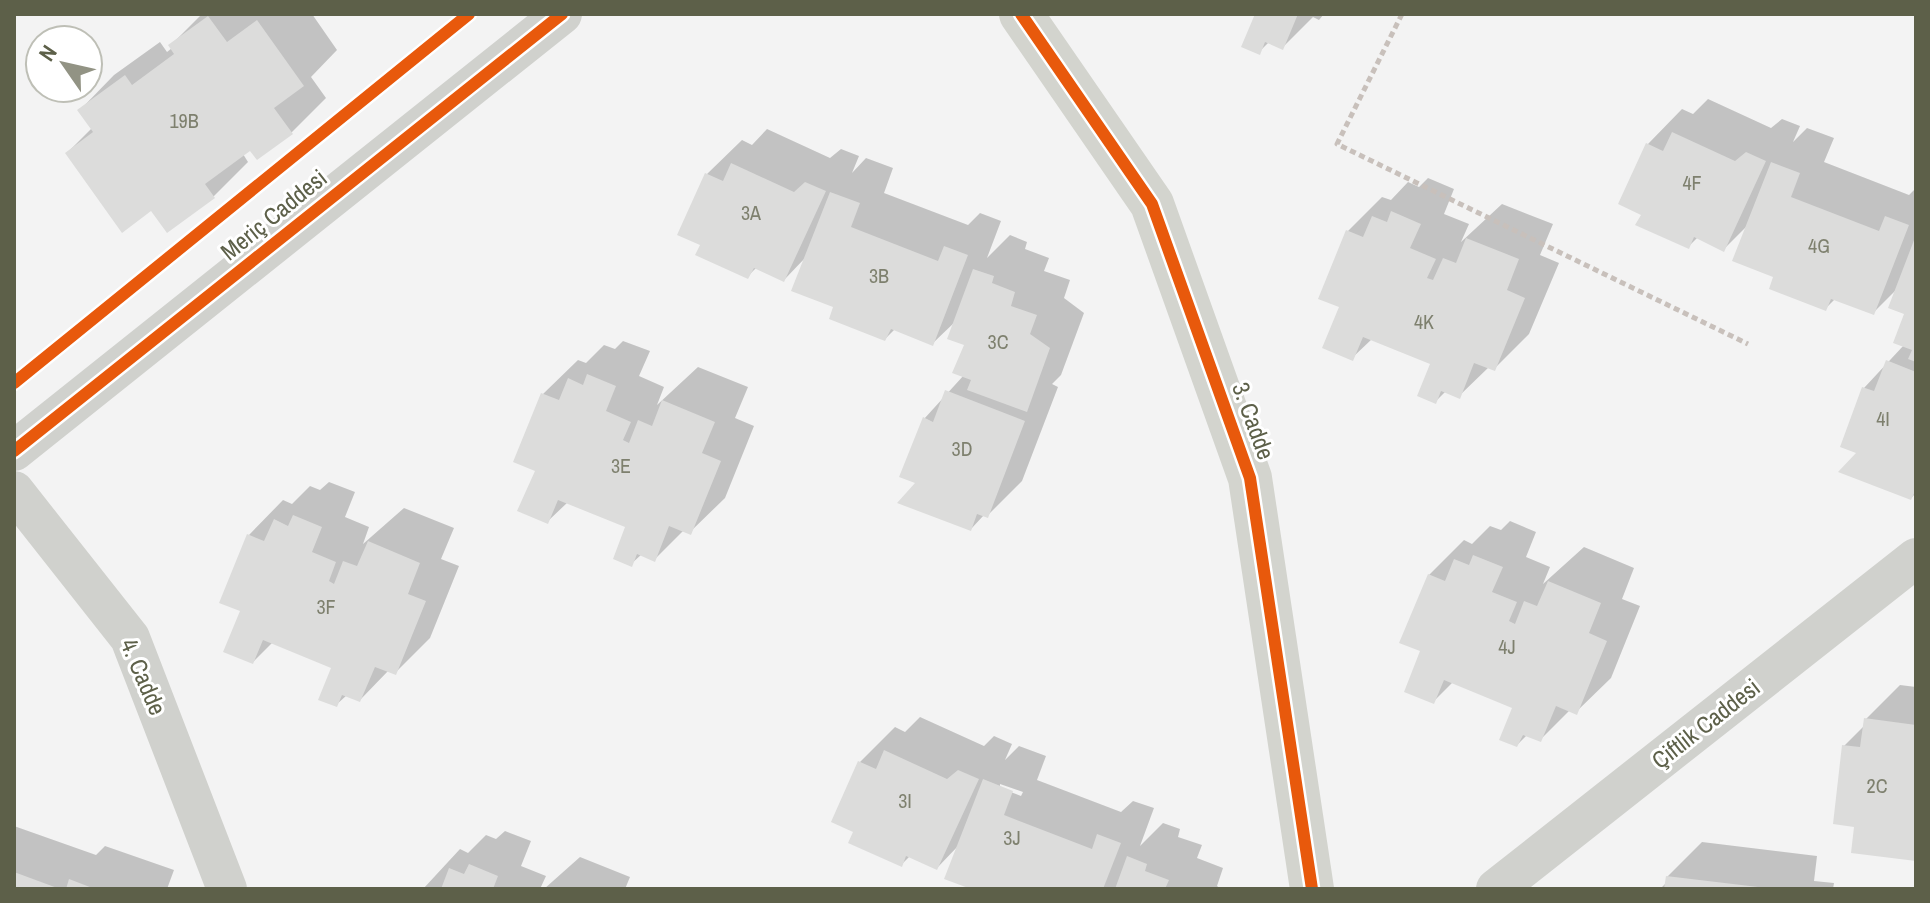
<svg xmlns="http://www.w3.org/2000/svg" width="1930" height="903" viewBox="0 0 1930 903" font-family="'Archivo Narrow',sans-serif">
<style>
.shadow{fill:#0003;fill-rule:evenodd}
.building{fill:#dcdcdb}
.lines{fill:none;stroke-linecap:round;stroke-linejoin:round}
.path{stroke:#c8c0bb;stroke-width:5;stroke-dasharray:6 4;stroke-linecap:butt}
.street{stroke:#d0d1cd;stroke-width:40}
.secondary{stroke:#d3d4ce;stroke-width:44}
.cycleway-casing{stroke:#fff;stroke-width:17}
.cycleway{stroke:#e8590c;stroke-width:12}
.labels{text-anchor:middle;stroke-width:6;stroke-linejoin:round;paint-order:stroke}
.number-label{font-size:20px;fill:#7e806e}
.street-label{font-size:24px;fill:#5d6049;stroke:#fff}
</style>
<rect width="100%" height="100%" fill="#f3f3f3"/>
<!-- shadow -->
<g class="shadow">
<polygon points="202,14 312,14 337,50 311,77 326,98 291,133 251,148 243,154 248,162 214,196 168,230 152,208 67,153 92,128 80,110 114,75 160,42 167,52 172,48 171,45"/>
<polygon points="1256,14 1324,14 1319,20 1313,17 1283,47 1269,42 1259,52"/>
<polygon points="1708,99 1771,128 1782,119 1800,126 1793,142 1807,128 1834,138 1824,162 1909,195 1916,188 1916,493 1911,498 1859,452 1864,388 1904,345 1906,313 1898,288 1873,313 1836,298 1826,308 1776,275 1748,225 1724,249 1698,237 1688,247 1643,214 1648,144 1682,109 1693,114"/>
<polygon points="767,129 830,158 841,149 859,156 852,173 866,158 893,168 884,193 968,225 980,213 1001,221 987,258 1010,235 1027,242 1025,249 1049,258 1044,271 1070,280 1064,298 1084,313 1061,375 1052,384 1058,387 1022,481 987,516 984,515 971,529 918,483 924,419 964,375 966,343 957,320 933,343 895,329 885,339 836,306 806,257 784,280 757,267 747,277 702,244 707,174 742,140 752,145"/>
<polygon points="1428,178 1454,189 1444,214 1469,224 1461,242 1502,204 1553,224 1540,255 1559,263 1529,334 1494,369 1489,367 1459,396 1446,391 1436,401 1433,363 1372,339 1352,358 1341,306 1348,231 1382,197 1391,200 1408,182 1419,187"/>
<polygon points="623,341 650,351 639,376 664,387 657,405 698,367 748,387 735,418 754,426 725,498 690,532 684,530 655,559 642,554 631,564 628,526 568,502 548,521 537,470 543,394 578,360 586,363 604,345 615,349"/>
<polygon points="329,482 355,492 345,517 369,527 363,544 404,508 454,528 441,559 459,566 430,638 395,673 389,670 360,700 347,695 336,705 334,667 273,642 253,662 242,610 249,535 283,500 292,504 310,486 320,490"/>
<polygon points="1510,521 1536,532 1526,557 1550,567 1543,584 1584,547 1634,568 1622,599 1640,606 1611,678 1576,712 1570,710 1540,740 1527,735 1517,745 1514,707 1453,682 1433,702 1423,650 1429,575 1464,540 1472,544 1490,526 1501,530"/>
<polygon points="1900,685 1916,687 1916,859 1856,825 1844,746 1865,725 1866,719"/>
<path d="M920,717L984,746L994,736L1012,744L1005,760L1019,746L1046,756L1037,780L1121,812L1133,801L1154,808L1140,846L1163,823L1180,829L1178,837L1202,845L1197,858L1223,868L1217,886L1221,889H977L959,845L937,868L910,856L901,865L856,831L833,821L860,762L895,727L905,732ZM1000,784L1023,792L1021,796L1000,788Z"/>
<polygon points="14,826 96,855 105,846 174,870 167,889 14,889"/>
<polygon points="505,831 531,841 521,866 546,876 540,889 423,889 460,849 468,853 486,835 496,839"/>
<polygon points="1702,842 1817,856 1814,881 1834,883 1833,889 1660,889 1667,882 1667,877"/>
<polygon points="580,857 630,877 625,889 544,889"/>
</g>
<!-- building -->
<g class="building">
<polygon points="1255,14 1298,14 1283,50 1265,42 1260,55 1241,47"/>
<polygon points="208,16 227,42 257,20 304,86 274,108 293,134 257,160 250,151 205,184 215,198 167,233 151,211 122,233 65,153 93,132 77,110 125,75 132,85 174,54 168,45"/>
<polygon points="1672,132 1735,161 1746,152 1766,161 1724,252 1694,237 1689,249 1635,225 1641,215 1618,204 1646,143 1663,151"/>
<polygon points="1771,162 1800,173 1791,197 1879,231 1885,216 1909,225 1874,315 1831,299 1826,311 1769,289 1773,277 1732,261"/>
<polygon points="731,163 794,192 805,182 826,191 784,282 754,268 748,279 695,255 700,245 677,235 705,173 723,181"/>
<polygon points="830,192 860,203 851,227 938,261 944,246 968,255 933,346 891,329 885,341 829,319 833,307 791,291"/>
<polygon points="1391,211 1421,224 1410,248 1436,259 1427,278 1433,280 1443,258 1456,263 1466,238 1519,259 1507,290 1525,298 1495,371 1474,363 1460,399 1441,391 1436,404 1417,396 1430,364 1363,337 1353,361 1322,348 1339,307 1318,299 1346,230 1363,237 1372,216 1387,222"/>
<polygon points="1916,235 1916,362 1908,359 1912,350 1893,343 1904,314 1888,308"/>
<polygon points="973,269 994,276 992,283 1015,292 1011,306 1037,315 1030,334 1050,348 1027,412 967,390 971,380 952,373 964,345 947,339"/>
<polygon points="1886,360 1916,372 1916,489 1911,500 1838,472 1856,453 1840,447 1862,387 1874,391"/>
<polygon points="587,374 616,386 606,411 631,422 623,440 629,443 638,420 652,426 662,400 715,422 702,453 721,461 691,535 669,526 655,562 637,554 632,567 613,559 625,527 558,500 548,524 517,511 535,471 513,462 541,393 559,400 568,378 583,385"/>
<polygon points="945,390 1025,421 988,518 977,514 971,531 897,503 915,483 899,477 923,417 933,422"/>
<polygon points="293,515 322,527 312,552 336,562 329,581 334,584 343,561 357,566 368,541 420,563 408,594 426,601 396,675 375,667 360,702 342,695 337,707 318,700 331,668 263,640 253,664 223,652 240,611 219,603 247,534 264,541 274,519 288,526"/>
<polygon points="1473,555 1503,567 1492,592 1517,602 1509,621 1515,624 1524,601 1537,606 1548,581 1601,603 1589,633 1607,641 1577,715 1556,706 1541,742 1523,735 1517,747 1499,740 1512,708 1444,680 1434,704 1404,692 1420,651 1399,643 1428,574 1445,581 1454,559 1469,565"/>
<polygon points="1864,718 1916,725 1916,861 1851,853 1854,827 1833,824 1842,745 1860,747"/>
<polygon points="884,750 947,779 958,770 979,779 937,870 906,856 902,867 848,843 853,832 831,822 858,761 876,769"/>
<polygon points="983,779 1013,791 1004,815 1092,849 1097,834 1121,843 1103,889 971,889 944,879"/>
<polygon points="1127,856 1147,864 1145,871 1169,880 1165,889 1115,889"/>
<polygon points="469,864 498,876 493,889 441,889 449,868 464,874"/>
<polygon points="14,872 60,889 14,889"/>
<polygon points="1666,876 1758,887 1758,889 1664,889"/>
<polygon points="69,879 95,889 66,889"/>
</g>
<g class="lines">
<!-- path -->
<polyline class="path" points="1402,14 1337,144 1748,344"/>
<!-- street -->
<g class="street">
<polyline points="14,451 562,14"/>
<polyline points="14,491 130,638 227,889"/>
<polyline points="1496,889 1916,558"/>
</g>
<!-- secondary -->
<polyline class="secondary" points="1021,14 1152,204 1250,478 1312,889"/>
<!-- cycleway casing -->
<g class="cycleway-casing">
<g id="cycleway">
<polyline points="1021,14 1152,204 1250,478 1312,889"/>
<polyline points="14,383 469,14"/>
<polyline points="14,451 562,14"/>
</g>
</g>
<!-- cycleway -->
<use href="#cycleway" class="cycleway"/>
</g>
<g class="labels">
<!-- number labels -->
<g class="number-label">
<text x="184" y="128">19B</text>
<text x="1692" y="190">4F</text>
<text x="751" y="220">3A</text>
<text x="1819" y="253">4G</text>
<text x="879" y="283">3B</text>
<text x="1424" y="329">4K</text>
<text x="998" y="349">3C</text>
<text x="1883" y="426">4I</text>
<text x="962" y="456">3D</text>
<text x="621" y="473">3E</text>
<text x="326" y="614">3F</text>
<text x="1507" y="654">4J</text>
<text x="1877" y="793">2C</text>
<text x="905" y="808">3I</text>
<text x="1012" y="845">3J</text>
</g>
<!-- street labels -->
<g class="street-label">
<text transform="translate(274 215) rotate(-39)" y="8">Meriç Caddesi</text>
<text transform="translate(1253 421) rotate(70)" y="8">3. Cadde</text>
<text transform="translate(143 677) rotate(67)" y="8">4. Cadde</text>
<text transform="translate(1706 724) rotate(-38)" y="8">Çiftlik Caddesi</text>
</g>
</g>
<!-- border -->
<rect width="1930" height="903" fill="none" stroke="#5d6049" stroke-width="32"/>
<!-- north arrow -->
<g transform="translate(64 64) rotate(304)"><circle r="38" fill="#ffffff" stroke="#bebfb6" stroke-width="2"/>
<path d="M0-6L14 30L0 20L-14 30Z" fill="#929384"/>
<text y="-12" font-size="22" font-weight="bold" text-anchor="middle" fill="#5d6049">N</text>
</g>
</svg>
